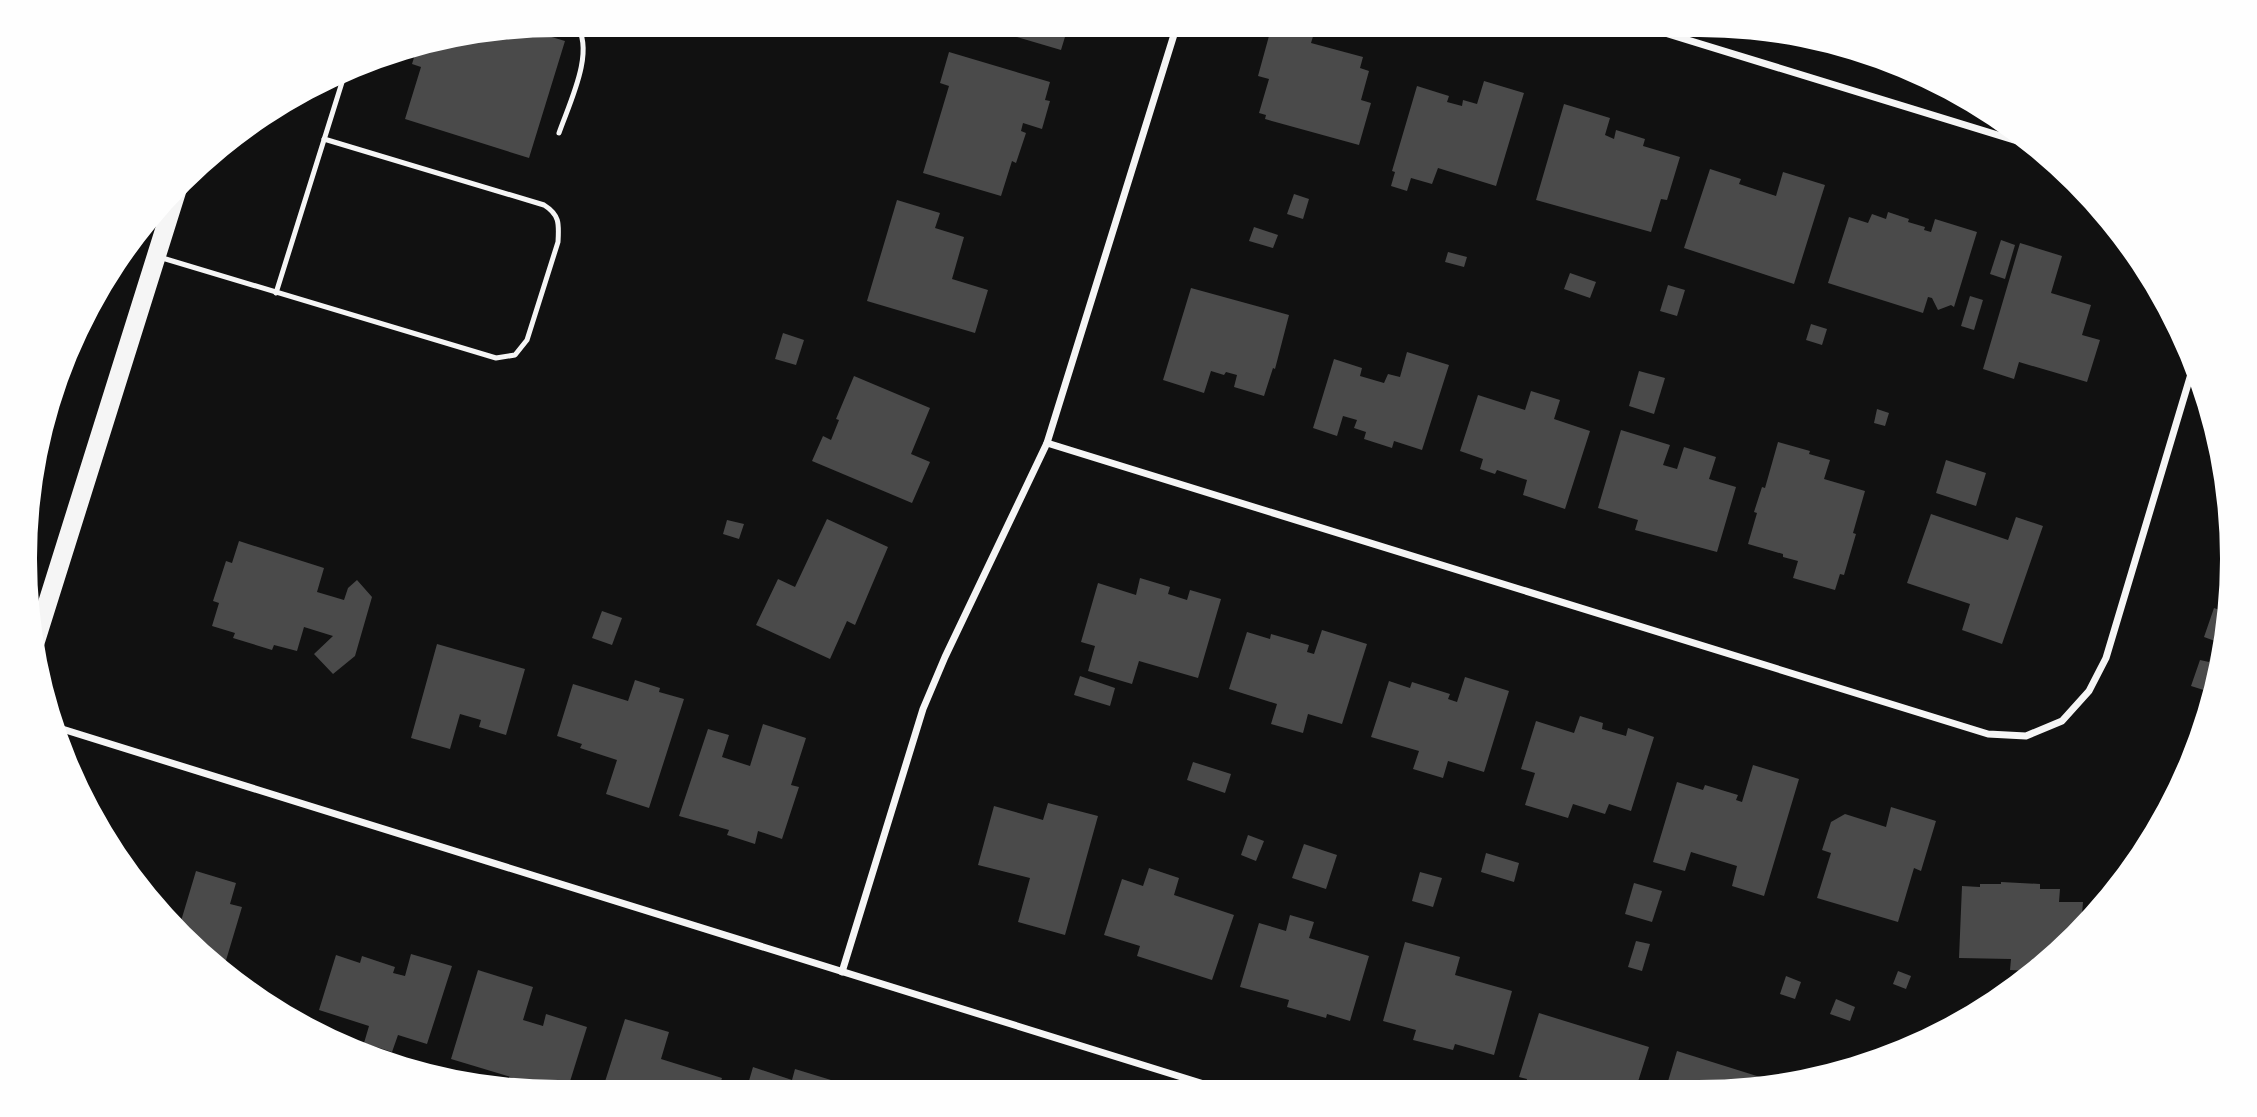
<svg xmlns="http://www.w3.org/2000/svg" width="2257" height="1117" viewBox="0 0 2257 1117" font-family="'Sofia Sans Condensed',sans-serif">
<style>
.building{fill:#4a4a4a}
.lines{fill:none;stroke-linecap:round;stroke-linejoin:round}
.service{stroke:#f5f5f5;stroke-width:5}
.minor{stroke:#f5f5f5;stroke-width:7}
.trunk{stroke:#f5f5f5;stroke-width:19}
</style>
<rect width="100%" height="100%" fill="#111"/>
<!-- building -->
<g class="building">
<polygon points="1073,25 1072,29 1068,27 1061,50 979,26"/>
<polygon points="1272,25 1297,25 1315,30 1311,43 1363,57 1360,68 1369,71 1361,100 1371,103 1359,145 1265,119 1266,115 1259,113 1269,79 1258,76"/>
<polygon points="528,30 565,41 529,158 405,119 421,67 412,64 417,48"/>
<polygon points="949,52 1050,82 1045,100 1050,101 1042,129 1023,123 1021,131 1026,133 1016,163 1012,161 1001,196 923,173 949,86 940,83"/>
<polygon points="1484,81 1524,93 1496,186 1438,168 1432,184 1411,178 1407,191 1391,186 1395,172 1392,171 1417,86 1449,96 1447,102 1462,106 1463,100 1477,104"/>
<polygon points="1564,104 1610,118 1605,135 1614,139 1616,130 1645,139 1643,146 1680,157 1667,200 1661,199 1651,232 1536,200"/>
<polygon points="1710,169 1741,179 1739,184 1776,196 1783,172 1825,185 1794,284 1684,248"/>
<polygon points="1294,194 1309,199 1303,219 1287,214"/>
<polygon points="897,200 940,213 935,228 964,237 952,279 988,290 975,333 867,301"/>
<polygon points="1888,212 1909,219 1908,222 1925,227 1924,230 1931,232 1935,219 1977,232 1954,307 1951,305 1938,310 1932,298 1928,297 1923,313 1828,283 1849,217 1868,223 1872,214 1886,219"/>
<polygon points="1254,227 1278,235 1273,248 1249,241"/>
<polygon points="2001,240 2015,245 2005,279 1990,274"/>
<polygon points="2020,243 2062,256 2051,293 2091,305 2082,335 2100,340 2087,382 2019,362 2014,379 1983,369"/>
<polygon points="1448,252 1467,257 1464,267 1445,262"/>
<polygon points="1570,273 1596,282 1590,298 1564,289"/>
<polygon points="1668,285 1685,290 1677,316 1660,311"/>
<polygon points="1191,288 1289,315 1275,369 1273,368 1264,396 1234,387 1237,375 1226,372 1224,375 1211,371 1204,393 1163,380"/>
<polygon points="1970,296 1983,300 1974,330 1961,326"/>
<polygon points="1811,324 1827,329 1822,345 1806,340"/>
<polygon points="783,333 804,340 796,365 775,359"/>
<polygon points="1407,352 1449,365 1422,450 1394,441 1392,448 1364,439 1366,432 1354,428 1357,420 1343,416 1337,436 1313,428 1334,359 1362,368 1360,376 1384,383 1388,374 1400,377"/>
<polygon points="1639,371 1665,378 1654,414 1629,406"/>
<polygon points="854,376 930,408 911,454 930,462 912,503 812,461 823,436 831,440 839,420 836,419"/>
<polygon points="1531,391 1560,400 1554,419 1590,431 1565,509 1523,495 1527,480 1497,470 1495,474 1480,469 1483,459 1460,451 1478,395 1525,410"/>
<polygon points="1877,409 1889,413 1885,426 1874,423"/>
<polygon points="1621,430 1670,445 1663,465 1677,469 1684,447 1716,457 1709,479 1736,487 1717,552 1635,530 1638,520 1598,508"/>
<polygon points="1778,442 1810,451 1809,454 1830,460 1824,479 1865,491 1853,533 1856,534 1844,575 1840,574 1835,590 1793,578 1798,561 1783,557 1783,554 1748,544 1757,513 1754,512 1762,487 1765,488"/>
<polygon points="1946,460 1986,473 1976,506 1936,493"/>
<polygon points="1931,514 2008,540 2016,517 2043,526 2002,644 1962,630 1970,604 1907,583"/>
<polygon points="827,519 888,547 855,625 847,621 830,659 756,625 778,579 795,587"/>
<polygon points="727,520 744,524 739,539 723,534"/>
<polygon points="239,541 324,568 317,592 344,600 348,588 357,580 372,597 355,656 333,674 314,654 333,636 304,627 297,651 274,645 272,650 233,638 235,633 212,626 219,603 213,601 226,561 232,563"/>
<polygon points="1140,578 1170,587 1168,594 1187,600 1190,590 1221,599 1198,678 1139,661 1132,684 1088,671 1095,646 1081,642 1098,583 1136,595"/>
<polygon points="2214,608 2228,613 2214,696 2202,729 2199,728 2210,692 2191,686 2200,660 2209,662 2215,641 2204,637"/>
<polygon points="602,611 622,618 612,645 592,638"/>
<polygon points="1322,630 1367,644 1342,724 1308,714 1303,733 1271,724 1277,704 1229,689 1247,632 1270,639 1271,634 1309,645 1307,652 1314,654"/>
<polygon points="437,644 525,669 506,735 479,727 481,720 460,714 450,749 411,738"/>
<polygon points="1080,676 1115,688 1110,706 1074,695"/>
<polygon points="1465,677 1509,691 1484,772 1448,761 1443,778 1413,769 1419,751 1371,737 1389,681 1410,688 1412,682 1450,694 1448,699 1457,702"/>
<polygon points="635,680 660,688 659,692 684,699 649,808 606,794 617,760 580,748 582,744 557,736 573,684 628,701"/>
<polygon points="1580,716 1603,723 1602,729 1626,736 1628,728 1654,737 1631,811 1609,804 1605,814 1573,804 1568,818 1525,805 1535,773 1521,769 1536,721 1574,733"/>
<polygon points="763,724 806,738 791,785 799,787 782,839 758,831 755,844 727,835 729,830 679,816 708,729 729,735 722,757 750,766"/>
<polygon points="1193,762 1231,774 1225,793 1187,780"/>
<polygon points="1753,765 1799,779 1764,896 1732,886 1737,866 1691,852 1685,871 1653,862 1677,782 1703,790 1705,785 1738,795 1736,800 1742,802"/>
<polygon points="1048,803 1098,816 1065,935 1018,922 1030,878 978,865 994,806 1043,820"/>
<polygon points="1891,807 1936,821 1921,871 1914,868 1898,922 1817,898 1831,853 1822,850 1831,822 1845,814 1886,827"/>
<polygon points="1248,835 1264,841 1256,861 1241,855"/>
<polygon points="1304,844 1337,855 1326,889 1292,878"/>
<polygon points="1486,853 1519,863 1514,882 1481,872"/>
<polygon points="1149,868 1179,878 1174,895 1234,915 1212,980 1137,956 1140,946 1104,935 1122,879 1143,886"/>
<polygon points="196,871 236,883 230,904 242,907 224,967 181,936 178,931"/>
<polygon points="1420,872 1442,878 1433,907 1412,901"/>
<polygon points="2001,882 2040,884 2040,889 2060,889 2059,902 2083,902 2082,914 2095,915 2031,971 2010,970 2011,959 1959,958 1962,886 1980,887 1980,884 2001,884"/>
<polygon points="1634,883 1662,891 1652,922 1625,914"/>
<polygon points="1290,915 1314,922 1309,938 1369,956 1350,1021 1327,1014 1326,1018 1287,1007 1289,1000 1240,987 1259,923 1286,931"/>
<polygon points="1636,941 1650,944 1642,971 1628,967"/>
<polygon points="1405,942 1460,957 1455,975 1512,991 1494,1055 1455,1044 1453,1050 1413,1040 1416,1030 1383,1021"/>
<polygon points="411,954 452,966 427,1044 398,1035 392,1052 364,1043 369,1026 319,1010 336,955 360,963 362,956 395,967 393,973 405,976"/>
<polygon points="478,970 533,987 523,1020 543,1026 546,1014 587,1027 567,1091 557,1091 451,1059"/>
<polygon points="1898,971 1911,976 1906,989 1893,984"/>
<polygon points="1786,976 1801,982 1795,999 1780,994"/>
<polygon points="1836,999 1855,1007 1850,1021 1830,1014"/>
<polygon points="1539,1013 1649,1047 1636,1088 1563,1089 1554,1086 1553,1089 1544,1089 1526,1083 1527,1079 1519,1077"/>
<polygon points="625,1019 669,1032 661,1059 722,1078 718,1091 602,1091"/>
<polygon points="1677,1051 1782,1084 1768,1088 1666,1088"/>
<polygon points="753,1067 792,1080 795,1069 831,1080 827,1091 746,1091"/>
<polygon points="440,1068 476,1078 475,1083 437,1077"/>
</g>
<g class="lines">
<!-- service -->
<g class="service">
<path d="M559,133C569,104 596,50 576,25"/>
<path d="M159,257L496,358L515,355L527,340L558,242C559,224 560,215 544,205L324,139"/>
<polyline points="276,293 344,76"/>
</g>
<!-- minor -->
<g class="minor">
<polyline points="1642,26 2037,147"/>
<polyline points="1047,443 1988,734 2026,736 2062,721 2089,691 2106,658 2194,364"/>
<polyline points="59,728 1220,1089"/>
<polyline points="842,972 923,709 945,657 1047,443 1177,25"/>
</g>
<!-- trunk -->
<polyline class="trunk" points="34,646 178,187"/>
</g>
<!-- crop -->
<path d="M0 0H2257V1117H0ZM558 37H1699A521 521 0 0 1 2220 558V559A521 521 0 0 1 1699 1080H558A521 521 0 0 1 37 559V558A521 521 0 0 1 558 37Z" fill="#fefefe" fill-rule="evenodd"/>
</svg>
